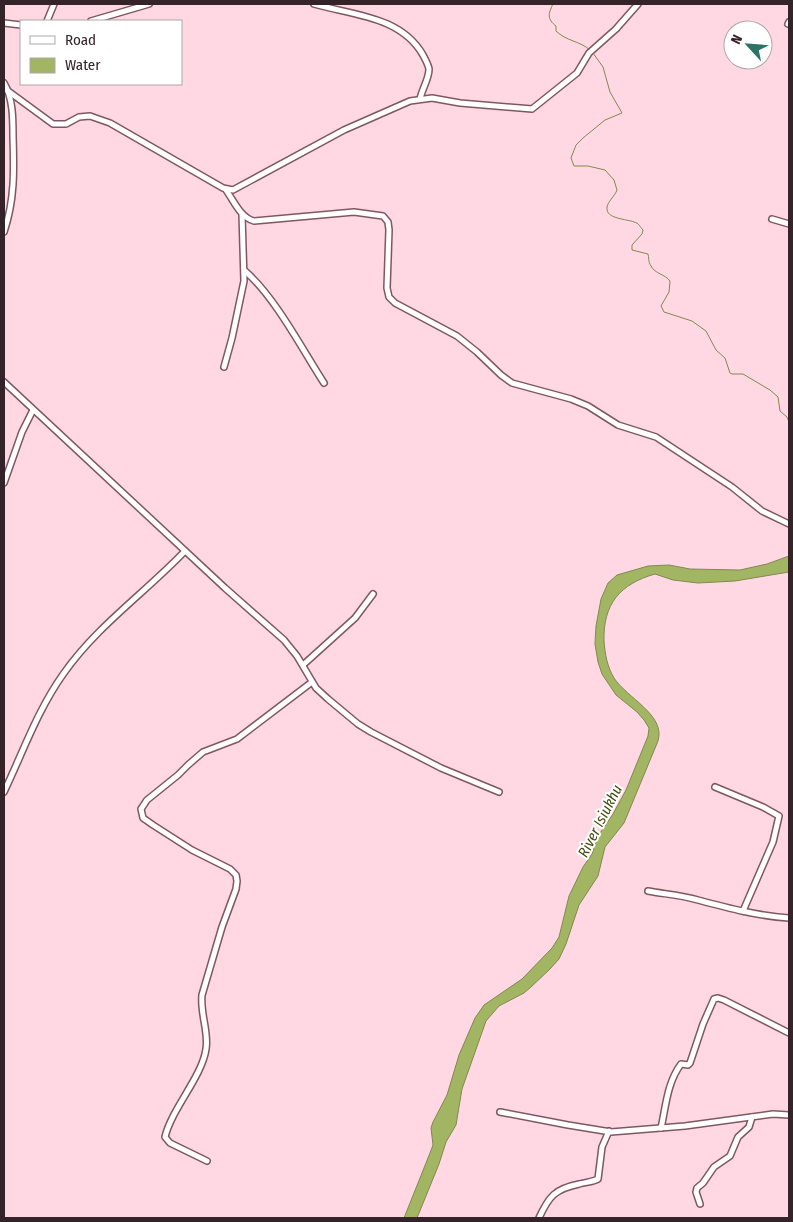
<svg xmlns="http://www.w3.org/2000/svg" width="793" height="1222" viewBox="0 0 793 1222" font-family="'Fira Sans Condensed',sans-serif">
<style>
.water{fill:#a2b562;stroke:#818951}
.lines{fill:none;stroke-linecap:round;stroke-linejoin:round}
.stream{stroke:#818951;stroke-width:1}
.minor-casing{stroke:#7f5763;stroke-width:8}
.minor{stroke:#fff;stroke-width:5}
.labels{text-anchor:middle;stroke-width:4;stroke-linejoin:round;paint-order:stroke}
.water-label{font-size:15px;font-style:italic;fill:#3f4b0c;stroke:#fff}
</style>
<rect width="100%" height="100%" fill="#ffd8e3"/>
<!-- water -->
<path class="water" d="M789,556V572L735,581L698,583L673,580L655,574C620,584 603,604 604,641C605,654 607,666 614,678C627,698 666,715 658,741L624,823L605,847L598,876L579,905L566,944L559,959L550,969L531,987L524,993L499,1006L486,1021L462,1089L456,1125L446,1142L439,1164L417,1218H404L430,1153L433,1145L431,1128L433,1122L447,1095L459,1055L475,1018L484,1005L522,979L552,948L559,937L569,896L583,867L592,854L598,836L613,814L626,790L648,736L649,728L644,720L637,712L616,695L602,674L598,662L595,644L596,626L601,599L608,583L617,575L648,566L669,565L690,569L740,570L767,564Z"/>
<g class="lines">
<!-- stream -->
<g class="stream">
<path d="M553,4C548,14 547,19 556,26V31C566,41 580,41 590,50"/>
<path d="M593,53L603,67L610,92L622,113L605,120L583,138L576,145L571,158L574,166H588L605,170L614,180L617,190C615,196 607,202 607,208C606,219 627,219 634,222C639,223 640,227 643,230L642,234L632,245V250L648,254C649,257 648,262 651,266C655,274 665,274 670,281L669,292L661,306L664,312L692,321L706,331L716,350L725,358L730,373L732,374H743L770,390L778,397L780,411L787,417L789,422"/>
</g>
<!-- minor casing -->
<g class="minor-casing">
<g id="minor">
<path d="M314,4C352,15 401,16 423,55C425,59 428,64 429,69C429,79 422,89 420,99"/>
<polyline points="47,21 54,4"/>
<polyline points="91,21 149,4"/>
<polyline points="4,23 21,25"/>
<polyline points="788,24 789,22"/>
<path d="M4,83C13,98 13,119 13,136C14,170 15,199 4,232"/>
<polyline points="8,91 53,124 66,124 79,117 90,116 110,123 223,188 233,190 344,130 410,101 432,98 460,103 532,109 577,73 589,53 616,29 638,4"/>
<path d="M226,190C234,201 240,217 254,221L354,212L383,216L388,222L389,230L387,288L389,297L395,303L457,336L477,352L501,375L512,383L571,399L588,406L618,425L656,437L732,487L762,511L789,524"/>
<polyline points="772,219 789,224"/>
<path d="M245,271C275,297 302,349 324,383"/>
<polyline points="224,367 232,338 244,281 242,214"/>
<polyline points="4,382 225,588 284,640 297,656 316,688 328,699 358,724 371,732 441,768 499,792"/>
<polyline points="4,483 22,432 33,410"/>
<polyline points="303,665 355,618 373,594"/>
<polyline points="715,787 763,807 779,816 773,842 743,911"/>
<path d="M4,792C23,752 38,709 64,673C97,626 146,592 185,551"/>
<path d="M648,891C664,894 681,895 698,900C728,908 758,916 789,918"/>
<polyline points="500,1112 568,1125 611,1132 685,1126 773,1114 789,1115"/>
<path d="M661,1128C666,1106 667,1083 681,1064L688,1065L690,1063L703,1024L714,999L718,998L724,1000L789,1033"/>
<path d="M207,1161L170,1143L165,1137C172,1108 202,1077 206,1049C209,1032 200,1014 202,995L222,927L236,889L237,881L236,875L230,869L192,850L153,825L143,818L141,809L147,800L178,775L188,765L203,752L237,739L312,682"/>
<polyline points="700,1204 696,1192 697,1188 703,1183 714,1167 730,1156 738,1137 749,1127 752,1117"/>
<path d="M539,1218C549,1196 555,1189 579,1184C586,1182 593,1182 598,1179L602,1147L609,1131"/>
</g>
</g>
<!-- minor -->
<use href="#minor" class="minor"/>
</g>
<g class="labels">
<!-- water labels -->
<g class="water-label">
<text transform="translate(600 821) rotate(-63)" y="5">River Isiukhu</text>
</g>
</g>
<!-- border -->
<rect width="793" height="1222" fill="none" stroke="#342328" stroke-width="10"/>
<!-- legend -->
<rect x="20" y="20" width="162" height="65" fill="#ffffff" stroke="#aea7a9"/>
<rect x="30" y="36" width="25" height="8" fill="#ffffff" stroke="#aea7a9"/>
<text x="65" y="45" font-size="15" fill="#342328">Road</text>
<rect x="30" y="58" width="25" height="15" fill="#a2b562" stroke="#aea7a9"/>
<text x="65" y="70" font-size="15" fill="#342328">Water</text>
<!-- north arrow -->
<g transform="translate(748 45) rotate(296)"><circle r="24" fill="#ffffff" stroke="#aea7a9"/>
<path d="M0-4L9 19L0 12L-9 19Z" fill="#2d7266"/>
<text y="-8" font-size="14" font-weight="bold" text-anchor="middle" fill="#342328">N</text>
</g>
</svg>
